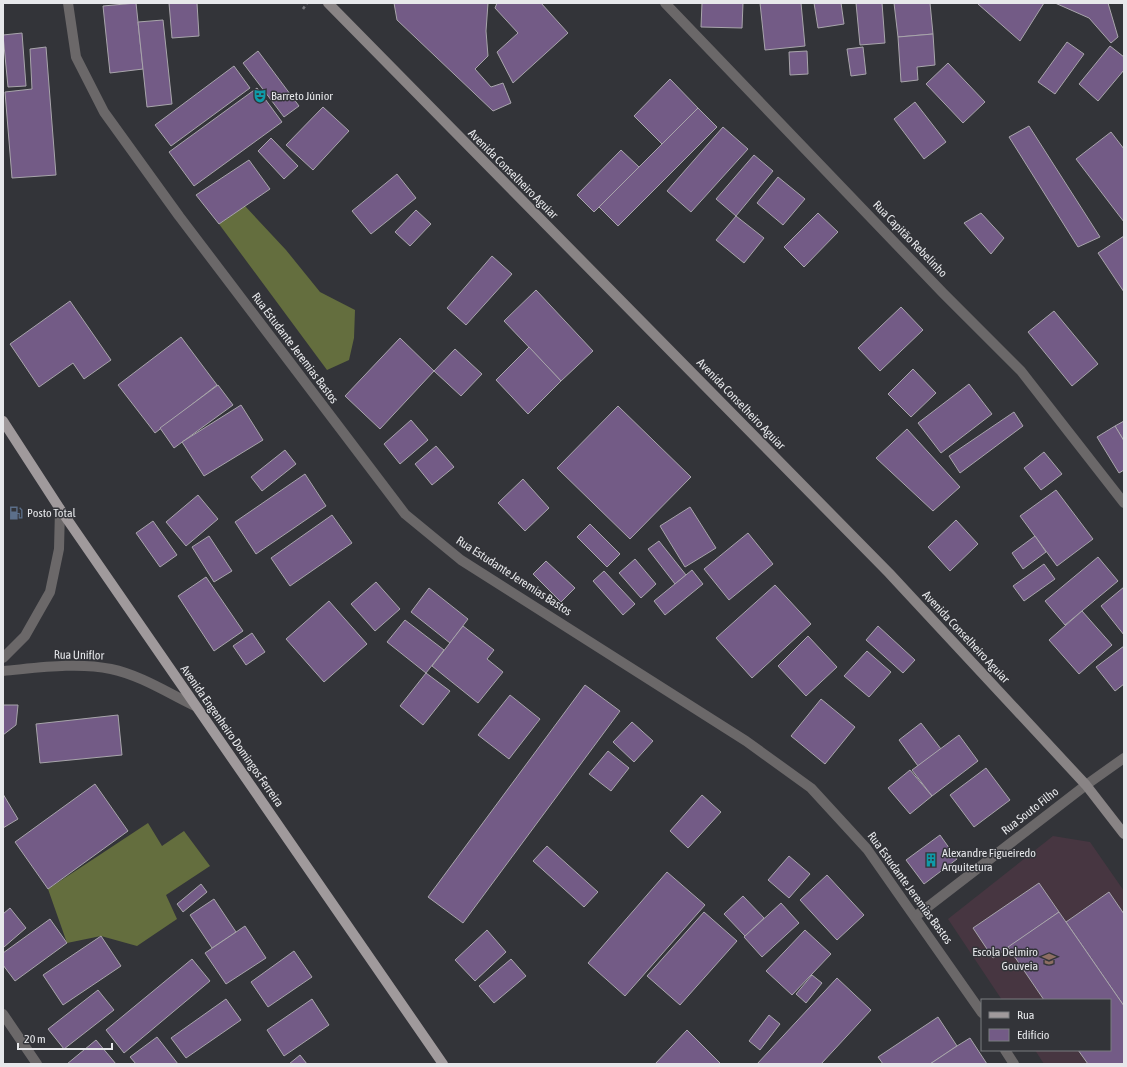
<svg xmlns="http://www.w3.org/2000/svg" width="1127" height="1067" viewBox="0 0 1127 1067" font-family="'Asap Condensed',sans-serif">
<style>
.education{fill:#473641}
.forest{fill:#646e3e}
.building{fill:#735b86;stroke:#a8a5ab}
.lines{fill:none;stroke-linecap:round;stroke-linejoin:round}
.path{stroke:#797a7e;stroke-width:2.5;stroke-dasharray:3 3;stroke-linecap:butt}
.minor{stroke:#6b6869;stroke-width:10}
.secondary{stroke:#898485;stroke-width:10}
.primary{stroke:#a09a9c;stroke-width:10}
.labels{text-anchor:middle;stroke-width:3;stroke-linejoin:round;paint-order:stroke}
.poi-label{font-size:12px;fill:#e7e8eb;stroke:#333439;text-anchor:start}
.street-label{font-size:12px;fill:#e7e8eb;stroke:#333439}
</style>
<rect width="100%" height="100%" fill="#333439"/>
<!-- education -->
<polygon class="education" points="1053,836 1090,842 1124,891 1124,1064 1044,1064 1035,1050 1110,1050 1110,1000 1002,1000 948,919"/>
<!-- forest -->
<g class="forest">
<polygon points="245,206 286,250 320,292 355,310 354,338 349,360 327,370 219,224"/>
<polygon points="148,823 162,846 184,831 210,866 166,895 177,919 137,946 101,936 67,943 48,889"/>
</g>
<!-- building -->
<g class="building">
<polygon points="136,3 143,69 110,73 103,6"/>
<polygon points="169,3 197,3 199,36 172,38"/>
<polygon points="394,3 488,3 486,31 488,56 475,69 491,87 503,83 511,103 493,111 397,20"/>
<polygon points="497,3 541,3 568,33 513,83 497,52 518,33 495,8"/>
<polygon points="702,3 743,3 742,28 701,27"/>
<polygon points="760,3 801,3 805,46 765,50"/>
<polygon points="814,3 841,3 844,24 818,28"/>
<polygon points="856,3 882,3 885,43 860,45"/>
<polygon points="894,3 930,3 933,34 898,37"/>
<polygon points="979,3 1044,3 1020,41 978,4"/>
<polygon points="1055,3 1108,3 1118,37 1111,43 1089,18"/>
<polygon points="163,20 172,104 147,107 138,22"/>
<polygon points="22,33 26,86 8,87 3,35"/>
<polygon points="933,34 935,65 917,67 918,80 901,82 898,37"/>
<polygon points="1067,42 1084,54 1055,94 1038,82"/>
<polygon points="1110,46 1124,57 1124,70 1098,101 1079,84"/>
<polygon points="46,47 56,175 12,178 5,92 32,89 30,49"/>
<polygon points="863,47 866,74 851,76 847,49"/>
<polygon points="258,51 299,106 284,117 243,63"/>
<polygon points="807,51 808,74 790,75 789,52"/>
<polygon points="948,63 985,102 963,123 926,84"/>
<polygon points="234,66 250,88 171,146 155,125"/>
<polygon points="670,79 698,108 662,144 634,116"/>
<polygon points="257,88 282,122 194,186 169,152"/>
<polygon points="915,102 946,142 924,159 894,119"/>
<polygon points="323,107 349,131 313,170 286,145"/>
<polygon points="698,108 717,127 618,226 599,207"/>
<polygon points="1029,126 1100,237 1078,247 1009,137"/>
<polygon points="723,127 748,149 691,212 667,191"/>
<polygon points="1111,132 1124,149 1124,222 1076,159"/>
<polygon points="271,138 298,166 284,179 258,151"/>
<polygon points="621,150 639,167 594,212 577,195"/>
<polygon points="754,155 773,171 736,216 716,199"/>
<polygon points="249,160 270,189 219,224 196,195"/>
<polygon points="397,174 416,198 371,234 352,211"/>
<polygon points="778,177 805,199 783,225 757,203"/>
<polygon points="416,210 431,224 410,246 395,232"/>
<polygon points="818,213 838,232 804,267 784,247"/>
<polygon points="981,213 1004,238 991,254 964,223"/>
<polygon points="736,216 764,238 744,263 716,240"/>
<polygon points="1124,236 1124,292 1098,253"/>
<polygon points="492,256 512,274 466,325 447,308"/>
<polygon points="536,290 593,351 561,381 504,321"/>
<polygon points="70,301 111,360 84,379 73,363 39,387 10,344"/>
<polygon points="901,307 923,330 880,371 858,348"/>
<polygon points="1054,311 1098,364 1072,386 1028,332"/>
<polygon points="181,337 217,385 155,433 118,385"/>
<polygon points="400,338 434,371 380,429 345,396"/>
<polygon points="529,347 561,381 528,414 496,380"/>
<polygon points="455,349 482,374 461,396 434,371"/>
<polygon points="913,369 936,393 911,417 888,394"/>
<polygon points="969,384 992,414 941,453 918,423"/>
<polygon points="218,385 233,405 174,448 160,428"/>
<polygon points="241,405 263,440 204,476 182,442"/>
<polygon points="618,406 691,477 630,539 557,468"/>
<polygon points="1014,412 1023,426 960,473 949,456"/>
<polygon points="411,420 428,440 400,464 384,444"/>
<polygon points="1124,421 1124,441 1115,426"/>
<polygon points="1115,426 1124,441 1124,470 1119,473 1097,437"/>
<polygon points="907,429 960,487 933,511 876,458"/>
<polygon points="436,446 454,467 432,485 415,464"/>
<polygon points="285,450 296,464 262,491 251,477"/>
<polygon points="1044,452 1062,474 1041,490 1024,468"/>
<polygon points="305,474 326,506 256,554 235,522"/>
<polygon points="523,479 549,508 525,531 498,503"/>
<polygon points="1056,490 1093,539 1057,566 1020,516"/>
<polygon points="198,495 218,519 186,546 166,522"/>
<polygon points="690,507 716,548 685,567 660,526"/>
<polygon points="332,515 352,543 290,586 271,558"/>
<polygon points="956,520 978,544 950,571 928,547"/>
<polygon points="153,521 177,555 160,567 136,533"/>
<polygon points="590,524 620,554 607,567 577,537"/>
<polygon points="748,533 773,564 729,600 704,569"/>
<polygon points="209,536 232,571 214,582 192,547"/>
<polygon points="1035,536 1046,552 1023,569 1012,553"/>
<polygon points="659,541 686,575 675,584 648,549"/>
<polygon points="1098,557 1118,581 1065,625 1045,601"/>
<polygon points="635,559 656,584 641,598 619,573"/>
<polygon points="546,561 575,588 561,602 533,574"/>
<polygon points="1044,564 1055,579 1024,601 1013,586"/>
<polygon points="692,570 703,584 665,615 654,601"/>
<polygon points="604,571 635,604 623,615 593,581"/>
<polygon points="206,577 243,631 214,651 178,596"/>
<polygon points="376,582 400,609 375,631 351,604"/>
<polygon points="775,585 811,624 752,678 716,638"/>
<polygon points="1124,587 1124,635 1101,606"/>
<polygon points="429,588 468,619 450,643 411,612"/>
<polygon points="329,601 367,644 324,682 286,639"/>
<polygon points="1082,611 1112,645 1079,674 1049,640"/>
<polygon points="405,620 444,650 426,673 387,642"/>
<polygon points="463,626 494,650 487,659 503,672 478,703 432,666"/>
<polygon points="878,626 915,660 903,673 866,640"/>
<polygon points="252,633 265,652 246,665 233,646"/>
<polygon points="808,636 837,667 806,696 778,666"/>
<polygon points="1124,646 1124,684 1115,691 1096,667"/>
<polygon points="867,651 891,672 869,697 844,676"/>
<polygon points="426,673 450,691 423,725 400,706"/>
<polygon points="585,685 620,711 463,923 428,897"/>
<polygon points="510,695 540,719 509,759 478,735"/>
<polygon points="821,699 855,727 825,764 791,736"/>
<polygon points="3,705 18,705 16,725 3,735"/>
<polygon points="118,715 122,755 40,763 36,724"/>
<polygon points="632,722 653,741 634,762 613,742"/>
<polygon points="921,723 941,749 918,766 899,740"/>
<polygon points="959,735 978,761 932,796 912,770"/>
<polygon points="608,751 629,768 611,791 589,774"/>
<polygon points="986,768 1010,800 974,827 950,795"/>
<polygon points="910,770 932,796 910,814 888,788"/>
<polygon points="95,784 128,831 48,889 15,842"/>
<polygon points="3,794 18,819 3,828"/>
<polygon points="702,795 721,812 688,848 670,831"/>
<polygon points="940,835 957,859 924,884 906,860"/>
<polygon points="547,846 598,892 584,907 533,861"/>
<polygon points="789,856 810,874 789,898 768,880"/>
<polygon points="667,872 705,905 625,996 588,963"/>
<polygon points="827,875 864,915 837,940 800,900"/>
<polygon points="1039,883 1059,912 993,958 973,928"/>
<polygon points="201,884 207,892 183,912 177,904"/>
<polygon points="1109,892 1124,914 1124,1006 1066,922"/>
<polygon points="743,896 764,918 745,936 724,914"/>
<polygon points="214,899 236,932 212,948 190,915"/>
<polygon points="781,903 799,923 762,957 744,937"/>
<polygon points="10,908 26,928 4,947 3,945 3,914"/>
<polygon points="704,912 737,941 680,1005 647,976"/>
<polygon points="1059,912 1124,1006 1124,1064 1088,1064 1078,1050 1110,1050 1110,1000 1044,1000 1008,947"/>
<polygon points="50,919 67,943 15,981 3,965 3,953"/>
<polygon points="245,926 266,958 226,984 205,953"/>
<polygon points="487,930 506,952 475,981 455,960"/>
<polygon points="805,930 831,954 792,995 766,971"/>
<polygon points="101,936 121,966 63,1005 43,975"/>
<polygon points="294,951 312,977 268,1007 251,982"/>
<polygon points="192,959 210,981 124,1053 106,1030"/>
<polygon points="511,959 526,976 494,1003 479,986"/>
<polygon points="812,975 822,983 806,1003 796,994"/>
<polygon points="837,978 871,1010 821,1064 757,1064"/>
<polygon points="98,990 114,1010 64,1049 48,1029"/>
<polygon points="226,999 241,1020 186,1058 171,1038"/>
<polygon points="312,999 329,1025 284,1056 267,1030"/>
<polygon points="769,1015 780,1024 760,1050 749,1041"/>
<polygon points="938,1017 957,1046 930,1064 883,1064 878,1057"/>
<polygon points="687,1030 720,1063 719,1064 655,1064"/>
<polygon points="157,1037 178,1064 136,1064 130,1057"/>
<polygon points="970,1038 987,1064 930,1064 957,1046"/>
<polygon points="96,1040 116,1064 67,1064"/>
<polygon points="300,1055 307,1064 289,1064"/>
</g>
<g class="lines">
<!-- path -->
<polyline class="path" points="303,9 307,3"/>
<!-- minor -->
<g class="minor">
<polyline points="68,3 76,57 104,112 179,216 405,514 461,560 746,741 811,788 867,849 982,1013"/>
<polyline points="665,3 943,293 1021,371 1124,503"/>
<polyline points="3,658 25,636 50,592 59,549 60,509"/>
<path d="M3,671C37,668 77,662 111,669C140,675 168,693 195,706"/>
<polyline points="916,916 1086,785 1124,758"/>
<polyline points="3,1014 37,1064"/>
<polyline points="1005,1050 1014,1064"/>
</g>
<!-- secondary -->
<polyline class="secondary" points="328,3 889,573 1086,785 1124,834"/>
<!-- primary -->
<polyline class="primary" points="3,421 60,509 443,1064"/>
</g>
<!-- icons -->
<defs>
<g id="theatre-bare" transform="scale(1.08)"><path d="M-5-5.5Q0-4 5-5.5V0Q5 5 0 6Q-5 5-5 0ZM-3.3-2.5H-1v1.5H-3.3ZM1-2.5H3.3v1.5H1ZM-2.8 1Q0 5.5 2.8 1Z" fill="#0f9aa8" stroke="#333439" stroke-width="2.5" paint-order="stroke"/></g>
<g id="fuel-bare" transform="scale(1.08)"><path d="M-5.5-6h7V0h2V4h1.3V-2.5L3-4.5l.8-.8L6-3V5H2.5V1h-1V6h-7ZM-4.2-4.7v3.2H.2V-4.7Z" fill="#5c6f8a" stroke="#333439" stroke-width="2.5" paint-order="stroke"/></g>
<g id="building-bare" transform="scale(1.08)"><path d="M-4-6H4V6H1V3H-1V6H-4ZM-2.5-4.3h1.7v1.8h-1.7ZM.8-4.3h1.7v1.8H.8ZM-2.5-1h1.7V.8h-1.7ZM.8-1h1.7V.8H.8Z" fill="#0f9aa8" stroke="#333439" stroke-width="2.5" paint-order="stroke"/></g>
<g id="school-bare" transform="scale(1.08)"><path d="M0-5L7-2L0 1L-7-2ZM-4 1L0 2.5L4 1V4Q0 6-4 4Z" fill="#8d6e63" stroke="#333439" stroke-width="2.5" paint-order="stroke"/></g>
</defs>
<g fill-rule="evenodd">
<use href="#theatre-bare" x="260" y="96"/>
<use href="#fuel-bare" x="16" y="513"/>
<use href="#building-bare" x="931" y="860"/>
<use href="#school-bare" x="1049" y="959"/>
</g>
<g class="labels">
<!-- poi labels -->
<g class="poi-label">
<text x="271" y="100">Barreto Júnior</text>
<text x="27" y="517">Posto Total</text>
<text x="942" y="857">Alexandre Figueiredo<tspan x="942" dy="14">Arquitetura</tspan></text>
<text x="1038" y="956" text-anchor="end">Escola Delmiro<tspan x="1038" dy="14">Gouveia</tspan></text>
</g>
<!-- street labels -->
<g class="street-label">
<text transform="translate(513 174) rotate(45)" y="4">Avenida Conselheiro Aguiar</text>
<text transform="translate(910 239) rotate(46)" y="4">Rua Capitão Rebelinho</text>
<text transform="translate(295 348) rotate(53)" y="4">Rua Estudante Jeremias Bastos</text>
<text transform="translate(741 404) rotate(46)" y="4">Avenida Conselheiro Aguiar</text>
<text transform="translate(514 576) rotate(33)" y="4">Rua Estudante Jeremias Bastos</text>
<text transform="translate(966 637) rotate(47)" y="4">Avenida Conselheiro Aguiar</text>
<text transform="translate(79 655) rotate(1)" y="4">Rua Uniflor</text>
<text transform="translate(232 736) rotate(55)" y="4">Avenida Engenheiro Domingos Ferreira</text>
<text transform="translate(1030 811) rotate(-38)" y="4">Rua Souto Filho</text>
<text transform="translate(910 888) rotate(54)" y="4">Rua Estudante Jeremias Bastos</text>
</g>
</g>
<!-- border -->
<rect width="1127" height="1067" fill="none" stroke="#e7e8eb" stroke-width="8"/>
<!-- legend -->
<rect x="981" y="999" width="130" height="52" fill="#333439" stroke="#7b7c80"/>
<rect x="989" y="1012" width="20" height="6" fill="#a09a9c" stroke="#7b7c80"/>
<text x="1017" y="1019" font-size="12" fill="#e7e8eb">Rua</text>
<rect x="989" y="1029" width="20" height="12" fill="#735b86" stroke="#7b7c80"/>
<text x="1017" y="1039" font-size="12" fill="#e7e8eb">Edifício</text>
<!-- scale -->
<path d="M18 1043v6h94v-6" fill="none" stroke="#e7e8eb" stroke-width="2"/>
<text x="24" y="1043" font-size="12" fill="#e7e8eb" stroke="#333439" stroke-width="3" paint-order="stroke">20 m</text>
</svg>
